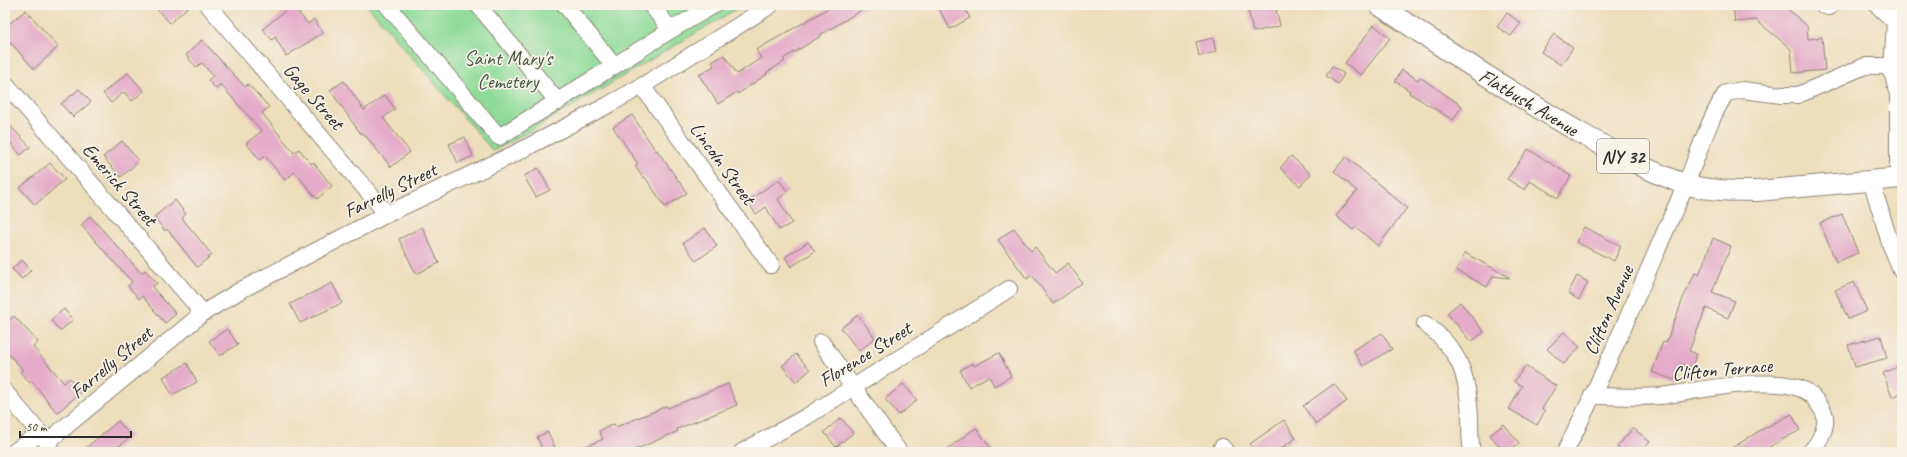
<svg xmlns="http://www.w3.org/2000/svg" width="1907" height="457" viewBox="0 0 1907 457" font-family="Caveat,sans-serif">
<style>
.green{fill:#8edb99;stroke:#5c8362}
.building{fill:#e4acc8}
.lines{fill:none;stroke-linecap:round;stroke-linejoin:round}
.minor-casing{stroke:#8c8474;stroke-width:18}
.major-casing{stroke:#8c8474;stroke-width:22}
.minor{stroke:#fff;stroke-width:16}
.major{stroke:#fff;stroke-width:20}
.labels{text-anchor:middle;stroke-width:3.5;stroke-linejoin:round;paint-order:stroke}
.shield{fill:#f7f3e8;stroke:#686764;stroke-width:1}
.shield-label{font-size:19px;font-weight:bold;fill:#2b2b2b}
.park-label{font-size:20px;fill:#445746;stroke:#f7f3e8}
.street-label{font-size:20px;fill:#2b2b2b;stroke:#f7f3e8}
</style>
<rect width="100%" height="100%" fill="#f7f3e8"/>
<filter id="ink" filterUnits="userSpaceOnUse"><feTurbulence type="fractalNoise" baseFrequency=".025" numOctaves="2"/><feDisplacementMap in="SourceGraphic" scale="8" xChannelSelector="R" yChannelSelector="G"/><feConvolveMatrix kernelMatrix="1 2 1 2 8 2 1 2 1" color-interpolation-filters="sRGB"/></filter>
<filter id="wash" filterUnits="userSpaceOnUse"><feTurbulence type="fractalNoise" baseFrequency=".012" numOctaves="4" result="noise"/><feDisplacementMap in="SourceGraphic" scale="16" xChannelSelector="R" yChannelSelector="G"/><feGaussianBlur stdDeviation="0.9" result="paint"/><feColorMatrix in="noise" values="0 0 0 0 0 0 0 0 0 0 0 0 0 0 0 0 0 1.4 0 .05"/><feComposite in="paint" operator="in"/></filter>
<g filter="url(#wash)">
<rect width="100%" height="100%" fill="#eddebc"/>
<!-- green -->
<polygon class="green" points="367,5 743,5 537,127 493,151"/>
<g id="blocks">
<!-- building -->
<g class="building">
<polygon points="153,5 190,5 170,23"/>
<polygon points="292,5 308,24 314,19 323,33 286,56 275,37 272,40 263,29"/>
<polygon points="834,5 870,5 820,35 821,36 783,59 785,61 766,73 767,74 738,94 737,92 718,104 699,75 714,66 712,62 724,55 737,74 761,58 756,50"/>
<polygon points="937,5 963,5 970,18 950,29"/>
<polygon points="1247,5 1275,5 1280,26 1253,32"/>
<polygon points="1733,5 1783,5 1807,26 1808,39 1822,37 1825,70 1793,73 1791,49 1756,20 1735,22"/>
<polygon points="26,10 58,47 34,69 11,43 5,48 5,27"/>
<polygon points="1507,13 1521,23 1511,36 1497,27"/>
<polygon points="1374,25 1390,38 1361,75 1345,63"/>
<polygon points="1554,34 1573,48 1561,65 1541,52"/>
<polygon points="1213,38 1216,52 1199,56 1196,42"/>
<polygon points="202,40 245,87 248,84 269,107 262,113 294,153 299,149 311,164 313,162 332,186 317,199 295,172 285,180 265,156 260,160 246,143 262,131 220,84 216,89 208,80 213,76 202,63 196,67 186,55"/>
<polygon points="1332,66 1344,74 1338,84 1326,76"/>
<polygon points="1402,70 1418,80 1420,77 1462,106 1453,120 1409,93 1410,91 1395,81"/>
<polygon points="128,73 144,91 132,101 124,92 111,103 103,93"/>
<polygon points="344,81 364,110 385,95 395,109 383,118 410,152 391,167 363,133 361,134 330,90"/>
<polygon points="79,89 91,102 73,117 61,104"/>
<polygon points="632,115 656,151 657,150 687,193 665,207 645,177 643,178 635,166 638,164 613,127"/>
<polygon points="5,120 30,147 21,155 5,137"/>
<polygon points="465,137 473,156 458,163 449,144"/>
<polygon points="122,141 139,161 121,177 103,157"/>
<polygon points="1528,149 1571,176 1558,198 1530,181 1525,190 1507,179"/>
<polygon points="1291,156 1311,174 1300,186 1280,168"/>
<polygon points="1346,157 1407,208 1378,246 1356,227 1353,230 1336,216 1357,191 1334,171"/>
<polygon points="50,163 65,179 35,205 20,188"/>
<polygon points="538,168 550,190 536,197 524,176"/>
<polygon points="779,180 788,192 778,199 792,223 779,230 766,207 756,214 747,201"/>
<polygon points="175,200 186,214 182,218 212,255 197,267 167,229 165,231 154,217"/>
<polygon points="1842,214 1858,253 1836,262 1820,223"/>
<polygon points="90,216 141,273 145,270 157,283 152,287 176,314 165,323 142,296 139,299 128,286 132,282 81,225"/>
<polygon points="422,227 439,263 416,274 399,239"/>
<polygon points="1584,227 1621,246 1614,261 1576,242"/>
<polygon points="705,228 717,246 696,261 683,243"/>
<polygon points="1014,228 1031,251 1035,247 1055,273 1068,263 1082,283 1053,304 1032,275 1027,279 998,240"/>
<polygon points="1713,238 1731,246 1712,292 1735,301 1728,318 1706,308 1689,351 1697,354 1691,368 1680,364 1674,380 1652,372 1663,342 1666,343 1684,296 1695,273 1699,275"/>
<polygon points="808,242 815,251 791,267 785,257"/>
<polygon points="1465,253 1509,277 1509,278 1493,276 1487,287 1456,270"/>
<polygon points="22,260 31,270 22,279 12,269"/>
<polygon points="1577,276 1588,282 1579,300 1568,293"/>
<polygon points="1854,282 1867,311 1848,319 1835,290"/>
<polygon points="332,283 342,303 300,323 290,304"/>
<polygon points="1460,302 1484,332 1471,342 1447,313"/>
<polygon points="64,309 73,320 60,331 51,320"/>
<polygon points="858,315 875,338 859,351 841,328"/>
<polygon points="14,316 38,342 33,347 64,383 70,378 81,392 57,413 32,381 30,383 20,372 23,370 5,350 5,324"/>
<polygon points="227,329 238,344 220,356 209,341"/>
<polygon points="1564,332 1580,347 1564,364 1547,349"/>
<polygon points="1382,333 1392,349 1363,366 1353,350"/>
<polygon points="1881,336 1887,358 1855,367 1848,345"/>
<polygon points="999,353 1011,376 994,386 989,376 969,387 960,370 973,363 974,366"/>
<polygon points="796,354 810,370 796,382 782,366"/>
<polygon points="187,363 197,382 172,395 163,377"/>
<polygon points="1902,365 1902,393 1892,397 1883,373"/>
<polygon points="1525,366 1556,386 1542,409 1545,411 1537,425 1509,409 1522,386 1514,382"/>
<polygon points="728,384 737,405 677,429 678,431 630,452 574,452 603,439 599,431 614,424 616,427 667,406 668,408"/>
<polygon points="903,384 917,400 899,415 885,399"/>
<polygon points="1334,384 1347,401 1316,424 1303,406"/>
<polygon points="1792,414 1800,430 1769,447 1772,452 1726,452 1759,431"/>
<polygon points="841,418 853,433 836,447 824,432"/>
<polygon points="1284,420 1296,438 1276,452 1256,452 1250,444"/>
<polygon points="118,421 131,436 112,452 81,452"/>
<polygon points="1504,424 1519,443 1507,452 1504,452 1490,435"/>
<polygon points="976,428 994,452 943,452"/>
<polygon points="1633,428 1650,442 1641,452 1623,452 1617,447"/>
<polygon points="548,432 557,452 544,452 537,437"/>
</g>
</g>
</g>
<g filter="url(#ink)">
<use href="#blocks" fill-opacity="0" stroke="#8c8474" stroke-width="1"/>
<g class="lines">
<!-- minor casing -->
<g class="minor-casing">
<g id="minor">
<polyline points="208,5 387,214"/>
<polyline points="387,5 499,137 614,66 565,5"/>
<polyline points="478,5 558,102"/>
<polyline points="651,5 671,30"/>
<polyline points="1823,5 1828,7 1831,5"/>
<polyline points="1877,5 1895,22"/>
<polyline points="614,66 671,30 714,5"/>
<polyline points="1892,72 1896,5"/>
<polyline points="5,83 203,313"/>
<polyline points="642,86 771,265"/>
<polyline points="1871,180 1890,243 1902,272"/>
<path d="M1425,324C1460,349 1468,376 1470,418C1470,429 1470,441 1472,452"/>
<polyline points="821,342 899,452"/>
<polyline points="5,392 47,442 51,452"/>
<path d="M1593,396C1615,396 1638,398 1660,396C1695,392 1781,371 1810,394C1815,398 1819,405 1823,411C1830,424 1819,443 1810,452"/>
<polyline points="47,442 203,313 241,290 387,214 514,154 608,105 642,86 771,5"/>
<polyline points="1222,447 1226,452"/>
<polyline points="14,452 40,433"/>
<polyline points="742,452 806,417 1009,289"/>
<path d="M1565,452C1608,367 1644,279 1682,193C1697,160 1706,124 1726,93L1743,90L1781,95H1798L1865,66H1885L1892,72L1898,95V178"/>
</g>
</g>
<!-- major casing -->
<g class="major-casing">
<path id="major" d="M1379,5C1446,50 1514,95 1584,135C1617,153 1649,172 1685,184C1708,191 1733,191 1757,191L1902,178"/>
</g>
<!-- minor -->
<use href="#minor" class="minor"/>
<!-- major -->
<use href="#major" class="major"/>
</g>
</g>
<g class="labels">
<!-- shield labels -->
<rect class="shield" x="1597" y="139" width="52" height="34" rx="3"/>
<g class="shield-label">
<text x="1623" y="163">NY 32</text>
</g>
<!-- park labels -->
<g class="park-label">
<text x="508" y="65">Saint Mary's<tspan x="508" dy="23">Cemetery</tspan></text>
</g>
<!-- street labels -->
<g class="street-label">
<text transform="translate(314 96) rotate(49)" y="7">Gage Street</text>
<text transform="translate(1529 102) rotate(31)" y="7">Flatbush Avenue</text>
<text transform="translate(723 163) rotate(54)" y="7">Lincoln Street</text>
<text transform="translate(120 184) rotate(49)" y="7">Emerick Street</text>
<text transform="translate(390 190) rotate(-26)" y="7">Farrelly Street</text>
<text transform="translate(1608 310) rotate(-66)" y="7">Clifton Avenue</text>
<text transform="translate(865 354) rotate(-32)" y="7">Florence Street</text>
<text transform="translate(111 362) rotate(-40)" y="7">Farrelly Street</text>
<text transform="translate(1722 369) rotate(-5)" y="7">Clifton Terrace</text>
</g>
</g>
<!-- margin -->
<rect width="1907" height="457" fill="none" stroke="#f7f3e8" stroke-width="20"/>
<!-- scale -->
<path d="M20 431v6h111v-6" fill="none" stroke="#2b2b2b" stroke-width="2"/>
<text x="26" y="431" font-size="12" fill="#2b2b2b" stroke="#f7f3e8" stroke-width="3" paint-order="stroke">50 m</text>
</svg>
